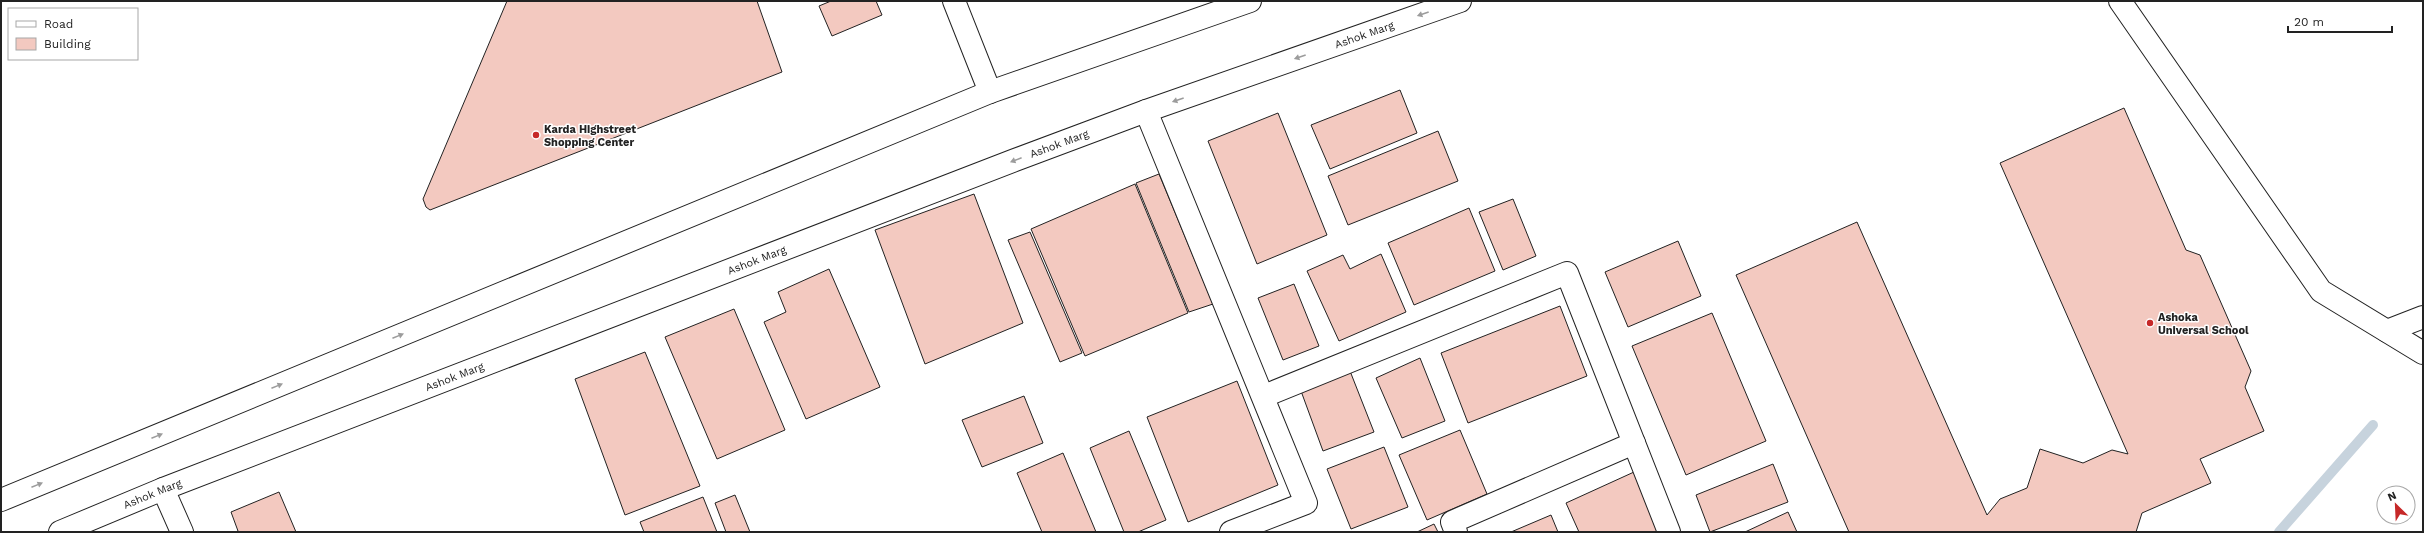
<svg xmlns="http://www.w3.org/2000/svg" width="2424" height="533" viewBox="0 0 2424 533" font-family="'Work Sans',sans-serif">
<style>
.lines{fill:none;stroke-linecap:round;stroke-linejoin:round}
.stream{stroke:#c7d3dd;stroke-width:10}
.building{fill:#f3c9c0;stroke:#222}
.minor-casing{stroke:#222;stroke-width:24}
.tertiary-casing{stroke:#222;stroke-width:24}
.minor{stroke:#fff;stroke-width:22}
.tertiary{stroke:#fff;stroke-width:22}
.oneway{fill:#9c9c9c}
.poi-dot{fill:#c62828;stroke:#fff;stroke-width:1.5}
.labels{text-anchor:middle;stroke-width:3;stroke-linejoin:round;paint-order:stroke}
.street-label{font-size:11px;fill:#222;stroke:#fff}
.poi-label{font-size:11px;font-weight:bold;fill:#222;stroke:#fff;text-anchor:start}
</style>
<rect width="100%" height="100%" fill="#fff"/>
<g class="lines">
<!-- stream -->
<polyline class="stream" points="2279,532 2373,425"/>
</g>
<!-- building -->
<g class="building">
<polygon points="507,1 757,1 782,72 430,210 426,207 423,199"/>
<polygon points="831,1 876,1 882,15 832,36 819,6"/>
<polygon points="1400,90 1417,133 1330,169 1311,125"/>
<polygon points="2124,108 2186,250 2200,255 2251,371 2245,387 2264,431 2200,459 2211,483 2142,513 2136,532 1849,532 1736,275 1857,222 1987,515 2000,499 2027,488 2040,449 2083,463 2112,450 2128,454 2000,163"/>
<polygon points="1278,113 1327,235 1257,264 1208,141"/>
<polygon points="1438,131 1458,181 1348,225 1328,176"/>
<polygon points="1159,174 1213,304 1189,312 1136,183"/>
<polygon points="1135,184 1188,313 1085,356 1031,229"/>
<polygon points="974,194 1023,323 925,364 875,230"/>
<polygon points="1513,199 1536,256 1503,270 1479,212"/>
<polygon points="1469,208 1495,271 1414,305 1388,243"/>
<polygon points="1030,232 1082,353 1060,362 1008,240"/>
<polygon points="1678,241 1701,296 1628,327 1605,272"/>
<polygon points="1381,254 1406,312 1339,341 1307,271 1343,255 1350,269"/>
<polygon points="829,269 880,387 806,419 764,322 786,312 778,292"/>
<polygon points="1294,284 1319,346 1283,360 1258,298"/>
<polygon points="1560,306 1587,376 1468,423 1441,353"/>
<polygon points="734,309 785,430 717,459 665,337"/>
<polygon points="1712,313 1766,441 1686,475 1632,346"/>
<polygon points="645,352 700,486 625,515 575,379"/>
<polygon points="1420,358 1445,421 1402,438 1376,378"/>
<polygon points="1350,371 1374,432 1323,451 1301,391"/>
<polygon points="1237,381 1278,485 1188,522 1147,417"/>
<polygon points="1024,396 1043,443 982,467 962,420"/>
<polygon points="1460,430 1487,494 1427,520 1399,455"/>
<polygon points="1129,431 1166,520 1138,532 1124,532 1090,448"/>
<polygon points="1384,447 1408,507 1351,529 1327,469"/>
<polygon points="1063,453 1096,532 1042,532 1017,473"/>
<polygon points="1773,464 1788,502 1710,532 1696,495"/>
<polygon points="1634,472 1660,532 1579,532 1566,503"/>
<polygon points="279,492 296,532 236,532 238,531 231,512"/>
<polygon points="735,495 750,532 726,532 715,503"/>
<polygon points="703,497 717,532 644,532 640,522"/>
<polygon points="1788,512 1797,532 1745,532"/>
<polygon points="1551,515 1558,532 1511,532"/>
<polygon points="1434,524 1438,532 1417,532"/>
</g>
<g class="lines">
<!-- minor casing -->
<g class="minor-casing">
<g id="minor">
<polyline points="954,1 990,92"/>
<polyline points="1146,111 1306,503 1231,532"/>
<polyline points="2387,331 2423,317"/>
<polyline points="1264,396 1567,273 1669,532"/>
<polyline points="163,489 182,532"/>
<polyline points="1456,532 1452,522 1634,443"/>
</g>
</g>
<!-- tertiary casing -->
<g class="tertiary-casing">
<g id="tertiary">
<polyline points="2120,1 2321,291 2423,353"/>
<polyline points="1,500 990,92 1250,1"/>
<path id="s1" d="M60,532L163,489L1015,160L1146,111L1460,1"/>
</g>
</g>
<!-- minor -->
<use href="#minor" class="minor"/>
<!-- tertiary -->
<use href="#tertiary" class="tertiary"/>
</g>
<!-- one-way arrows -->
<defs><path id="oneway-solid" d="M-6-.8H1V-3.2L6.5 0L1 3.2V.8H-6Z"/></defs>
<g class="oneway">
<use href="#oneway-solid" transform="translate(1423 14) rotate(161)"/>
<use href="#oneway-solid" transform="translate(1300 57) rotate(161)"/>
<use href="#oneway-solid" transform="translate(1178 100) rotate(161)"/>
<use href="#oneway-solid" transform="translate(1016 160) rotate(159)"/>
<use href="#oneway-solid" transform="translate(398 336) rotate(-22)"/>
<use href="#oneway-solid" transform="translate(277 386) rotate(-22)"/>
<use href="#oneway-solid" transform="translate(157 436) rotate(-22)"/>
<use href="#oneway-solid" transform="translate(37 485) rotate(-22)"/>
</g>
<!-- markers -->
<g class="poi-dot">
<circle cx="536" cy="135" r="4"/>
<circle cx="2150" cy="323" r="4"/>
</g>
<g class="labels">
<!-- street labels -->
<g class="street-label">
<text dy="4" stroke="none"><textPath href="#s1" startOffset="1396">Ashok Marg</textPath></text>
<text dy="4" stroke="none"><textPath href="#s1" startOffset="1072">Ashok Marg</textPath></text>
<text dy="4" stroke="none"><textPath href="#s1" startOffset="748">Ashok Marg</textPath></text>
<text dy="4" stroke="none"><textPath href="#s1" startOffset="424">Ashok Marg</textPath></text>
<text dy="4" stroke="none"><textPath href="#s1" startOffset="100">Ashok Marg</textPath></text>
</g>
<!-- poi labels -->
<g class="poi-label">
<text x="544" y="133">Karda Highstreet<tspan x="544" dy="13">Shopping Center</tspan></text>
<text x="2158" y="321">Ashoka<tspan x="2158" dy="13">Universal School</tspan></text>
</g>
</g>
<!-- border -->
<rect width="2424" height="533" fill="none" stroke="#222222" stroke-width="4"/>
<!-- legend -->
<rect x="8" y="8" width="130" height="52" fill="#ffffff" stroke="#a7a7a7"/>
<rect x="16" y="21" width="20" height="6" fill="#ffffff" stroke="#a7a7a7"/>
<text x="44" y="28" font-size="12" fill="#222222">Road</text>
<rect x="16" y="38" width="20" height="12" fill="#f3c9c0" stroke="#a7a7a7"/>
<text x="44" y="48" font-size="12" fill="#222222">Building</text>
<!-- north arrow -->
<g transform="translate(2396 505) rotate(336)"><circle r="19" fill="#ffffff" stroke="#a7a7a7"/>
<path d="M0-3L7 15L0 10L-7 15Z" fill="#c62828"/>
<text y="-6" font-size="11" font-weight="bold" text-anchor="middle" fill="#222222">N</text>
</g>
<!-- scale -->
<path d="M2288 26v6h104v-6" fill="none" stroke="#222222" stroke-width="2"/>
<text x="2294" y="26" font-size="12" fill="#222222" stroke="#ffffff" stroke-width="3" paint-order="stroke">20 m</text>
</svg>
